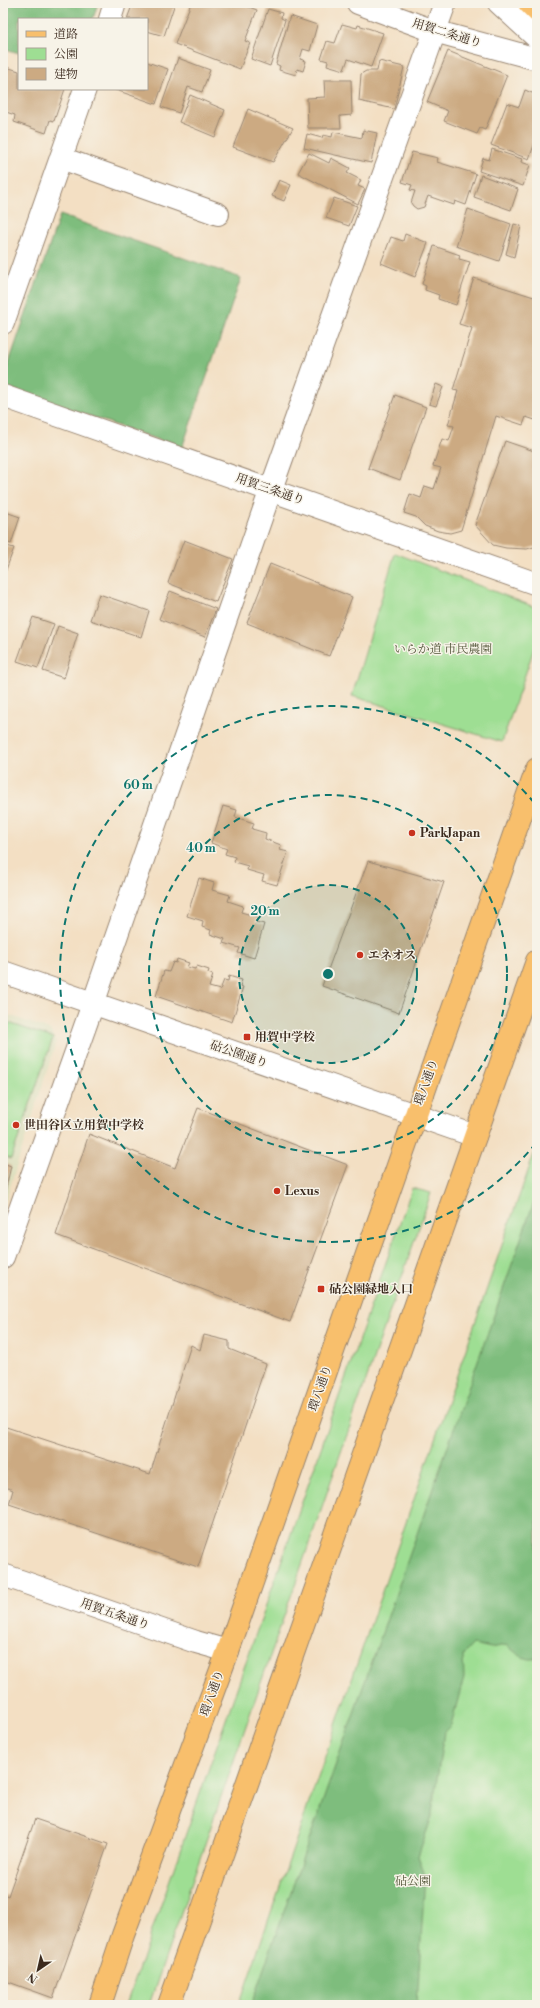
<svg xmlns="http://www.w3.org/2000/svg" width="540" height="2008" viewBox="0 0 540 2008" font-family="'Libre Bodoni','Noto Serif JP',serif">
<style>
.built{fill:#dcdebc}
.green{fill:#9ede93;stroke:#6c8458}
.forest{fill:#7ebd7d;stroke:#5c744e}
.building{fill:#ccaa82}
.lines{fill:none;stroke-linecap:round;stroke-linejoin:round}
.minor-casing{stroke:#978470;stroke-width:24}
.major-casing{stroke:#978470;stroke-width:24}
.highway-casing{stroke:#978470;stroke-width:24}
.minor{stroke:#fff;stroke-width:22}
.major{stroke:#f8bf6c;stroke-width:22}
.highway{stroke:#f8bf6c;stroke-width:22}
.ring{fill:none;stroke:#0f766e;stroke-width:2;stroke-dasharray:7 5}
.poi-dot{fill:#c8321e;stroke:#f7f3e8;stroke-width:1.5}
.labels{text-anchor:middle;stroke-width:3;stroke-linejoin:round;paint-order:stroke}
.street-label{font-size:12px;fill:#3b2a1e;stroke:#f7f3e8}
.park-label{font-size:12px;fill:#54573b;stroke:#f7f3e8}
.poi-label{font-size:12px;font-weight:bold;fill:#3b2a1e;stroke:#f7f3e8;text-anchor:start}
.centre{fill:#0f766e;stroke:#f7f3e8;stroke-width:2}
.ring-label{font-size:12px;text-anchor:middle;font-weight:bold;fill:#0f766e;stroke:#f7f3e8;stroke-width:3;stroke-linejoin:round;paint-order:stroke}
</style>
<rect width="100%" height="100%" fill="#f7f3e8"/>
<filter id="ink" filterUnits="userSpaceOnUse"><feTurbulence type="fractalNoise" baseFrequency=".025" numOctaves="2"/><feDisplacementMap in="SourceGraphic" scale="8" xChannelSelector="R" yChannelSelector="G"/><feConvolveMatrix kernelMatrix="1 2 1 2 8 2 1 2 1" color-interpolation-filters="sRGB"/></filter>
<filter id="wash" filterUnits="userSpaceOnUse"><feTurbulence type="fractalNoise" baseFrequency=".012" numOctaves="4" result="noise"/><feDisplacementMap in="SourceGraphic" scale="16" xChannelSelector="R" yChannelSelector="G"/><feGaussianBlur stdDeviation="0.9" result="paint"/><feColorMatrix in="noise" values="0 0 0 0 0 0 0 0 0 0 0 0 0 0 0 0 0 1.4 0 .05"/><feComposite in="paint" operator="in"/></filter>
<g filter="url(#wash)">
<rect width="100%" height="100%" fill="#f3dfc3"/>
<!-- built -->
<polygon class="built" points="3,1013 50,1030 56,1042 3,1209"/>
<!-- green -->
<g class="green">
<polygon points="395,553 537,608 537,640 502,742 352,696"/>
<polygon points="3,1021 53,1038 11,1159 3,1156"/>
<polygon points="537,1146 537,2005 239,2005 511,1219"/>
<polygon points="412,1188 431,1193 149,2005 126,2005"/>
</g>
<!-- forest -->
<g class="forest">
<polygon points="3,3 98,3 93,19 19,19 19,53 3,48"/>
<polygon points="60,215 241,278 182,448 3,386 3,380"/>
<path d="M537,1193V1657C526,1664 515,1651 506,1645L491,1648L473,1644L463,1655L464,1677L451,1725L444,1732L431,1819L418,1856L425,1875L417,2005H251Z"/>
</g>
<g id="blocks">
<!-- building -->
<g class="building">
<polygon points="133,3 167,3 174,6 164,36 147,31 147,19 127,19"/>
<polygon points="191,3 219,3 224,5 225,3 238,3 257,10 245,41 250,43 240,69 175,44"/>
<polygon points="268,9 282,13 281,18 285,20 270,66 251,59"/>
<polygon points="290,16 317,25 310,51 303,49 300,59 306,61 303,71 297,69 296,75 279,70 280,66 276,64"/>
<polygon points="342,24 357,28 358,25 383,33 371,67 348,59 344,70 327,65 328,61 321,59 327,41 335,43"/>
<polygon points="448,51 507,75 485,130 480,128 477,134 444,121 448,111 427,102"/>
<polygon points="178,58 210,70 202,92 188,87 179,113 161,107"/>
<polygon points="379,61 404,67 394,109 359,101 361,74 366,71 377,71"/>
<polygon points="147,62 168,69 156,104 113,89 147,89"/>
<polygon points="3,66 19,71 19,89 65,89 54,121 50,120 46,133 14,122 15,115 3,111"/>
<polygon points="324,80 351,80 352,115 340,116 341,128 308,128 307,98 325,97"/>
<polygon points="525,90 537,95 537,137 529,159 491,145 507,103 519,107"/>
<polygon points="190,95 225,110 215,137 179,122"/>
<polygon points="248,109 293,128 273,162 233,147"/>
<polygon points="363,130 377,133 371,163 304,148 307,134 322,138 323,135 332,137 333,132 362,138"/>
<polygon points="492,149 522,159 521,162 530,165 523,186 479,171 483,158 489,160"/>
<polygon points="412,152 438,158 437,162 476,174 466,205 455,201 454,205 428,196 424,207 417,209 413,206 411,203 415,191 410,190 412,185 402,182"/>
<polygon points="309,153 329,163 331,158 350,168 347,173 361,180 358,186 365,189 358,204 298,173"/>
<polygon points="481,175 518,189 511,210 474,197"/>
<polygon points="279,180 291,185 284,201 272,196"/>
<polygon points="334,198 357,206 349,226 326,218"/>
<polygon points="468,209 511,224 499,261 456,246"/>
<polygon points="514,224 521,226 514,257 506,254"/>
<polygon points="405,234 428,243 415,277 381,263 391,237 403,241"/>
<polygon points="434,246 460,255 459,259 470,262 456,305 438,299 439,295 425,290 426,286 422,284"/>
<polygon points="474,278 537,298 537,414 535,420 526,417 523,425 496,416 461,530 450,533 438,531 425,526 416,517 404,513 410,494 421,498 425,486 434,489 441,468 433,466 442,439 449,441 454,426 448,425 458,391 453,390 472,328 459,324"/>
<polygon points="436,384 443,387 436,406 429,404"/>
<polygon points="395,395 426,407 400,480 368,468"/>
<polygon points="505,441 537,452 537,546 527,549 506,548 493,545 475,525"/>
<polygon points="3,511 20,517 11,544 3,541"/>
<polygon points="184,540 233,559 216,602 168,583"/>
<polygon points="3,545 14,548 3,578"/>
<polygon points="270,564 352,597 329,656 247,623"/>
<polygon points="170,591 216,609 205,637 159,619"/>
<polygon points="99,594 149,611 141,637 90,620"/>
<polygon points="33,617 54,624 38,668 17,661"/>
<polygon points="58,626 78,633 64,678 43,671"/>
<polygon points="223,806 237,810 235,817 254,823 252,829 266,833 265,839 281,845 280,850 288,852 277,885 262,881 264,875 247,870 248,866 234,862 235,857 225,854 227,849 211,843"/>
<polygon points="368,861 444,882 399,1013 322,986"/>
<polygon points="199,878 214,883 212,890 230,895 228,901 243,906 241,912 258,917 256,922 264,924 254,958 238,953 240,948 223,943 225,939 210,934 211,930 202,927 203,921 187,916"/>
<polygon points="177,959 189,963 187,967 195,969 197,966 209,970 208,973 213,975 209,987 220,990 224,980 228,981 229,976 242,980 240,986 243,987 232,1022 156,996 164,971 169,972 173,962 176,963"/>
<polygon points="198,1108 348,1165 290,1322 56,1235 89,1134 175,1168"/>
<polygon points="3,1163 11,1166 3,1201"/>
<polygon points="204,1335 229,1341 229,1349 266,1364 198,1567 9,1504 13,1490 3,1486 3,1426 150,1474 191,1345 200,1350"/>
<polygon points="35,1819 108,1844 53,1998 3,1980 3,1894 8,1896"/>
</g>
</g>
</g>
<g filter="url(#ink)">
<use href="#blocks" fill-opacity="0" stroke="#978470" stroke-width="1"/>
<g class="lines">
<!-- minor casing -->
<g class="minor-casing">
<g id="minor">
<polyline points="358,3 434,31 537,59"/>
<polyline points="499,3 537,38"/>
<polyline points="110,19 115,3"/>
<polyline points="61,158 218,214"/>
<polyline points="3,323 85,89"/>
<polyline points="3,396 537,584"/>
<polyline points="3,972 475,1136"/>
<polyline points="3,1257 93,1004 271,489 445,3"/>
<polyline points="3,1575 196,1642 228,1651"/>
</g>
</g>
<!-- major casing -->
<g class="major-casing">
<g id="major">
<polyline points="100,2005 123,1935 228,1651 537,769"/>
<polyline points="169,2005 537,961"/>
</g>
</g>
<!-- highway casing -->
<g class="highway-casing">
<polyline id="highway" points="529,3 537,11"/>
</g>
<!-- minor -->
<use href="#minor" class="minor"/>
<!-- major -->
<use href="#major" class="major"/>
<!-- highway -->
<use href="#highway" class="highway"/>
</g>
</g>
<!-- distance rings -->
<circle cx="328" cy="974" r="89" fill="#0f766e" fill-opacity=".12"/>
<g class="ring">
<circle cx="328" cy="974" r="89"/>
<circle cx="328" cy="974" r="179"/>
<path d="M536 1143A268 268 0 1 1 536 805"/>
</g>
<!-- markers -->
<g class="poi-dot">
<circle cx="412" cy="833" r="4"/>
<circle cx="360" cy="955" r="4"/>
<rect x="243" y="1033" width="8" height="8" rx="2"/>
<circle cx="16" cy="1125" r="4"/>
<circle cx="277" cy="1191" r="4"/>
<rect x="317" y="1285" width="8" height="8" rx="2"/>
</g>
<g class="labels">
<!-- street labels -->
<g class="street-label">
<text transform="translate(447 33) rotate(17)" y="4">用賀二条通り</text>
<text transform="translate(270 489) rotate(19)" y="4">用賀三条通り</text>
<text transform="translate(239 1054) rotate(19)" y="4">砧公園通り</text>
<text transform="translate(426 1082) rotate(-70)" y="4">環八通り</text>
<text transform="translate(320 1388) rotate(-71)" y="4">環八通り</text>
<text transform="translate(115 1614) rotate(19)" y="4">用賀五条通り</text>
<text transform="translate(212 1693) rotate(-70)" y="4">環八通り</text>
</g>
<!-- park labels -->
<g class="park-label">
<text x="443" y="653">いらか道 市民農園</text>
<text x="413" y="1885">砧公園</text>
</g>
<!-- poi labels -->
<g class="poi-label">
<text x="420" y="837">ParkJapan</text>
<text x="368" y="959">エネオス</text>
<text x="255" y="1041">用賀中学校</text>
<text x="24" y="1129">世田谷区立用賀中学校</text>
<text x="285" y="1195">Lexus</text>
<text x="329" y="1293">砧公園緑地入口</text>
</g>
</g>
<circle cx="328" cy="974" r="6" class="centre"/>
<g class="ring-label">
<text x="138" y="789">60 m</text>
<text x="201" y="852">40 m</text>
<text x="265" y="915">20 m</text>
</g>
<!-- margin -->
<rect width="540" height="2008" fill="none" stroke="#f7f3e8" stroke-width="16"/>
<!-- legend -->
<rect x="18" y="18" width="130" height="72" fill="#f7f3e8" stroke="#aca397"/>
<rect x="26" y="31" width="20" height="6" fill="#f8bf6c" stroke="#aca397"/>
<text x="54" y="38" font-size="12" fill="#3b2a1e">道路</text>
<rect x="26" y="48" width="20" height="12" fill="#9ede93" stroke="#aca397"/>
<text x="54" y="58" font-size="12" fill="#3b2a1e">公園</text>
<rect x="26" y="68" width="20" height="12" fill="#ccaa82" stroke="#aca397"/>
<text x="54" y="78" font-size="12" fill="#3b2a1e">建物</text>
<!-- north arrow -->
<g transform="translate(38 1970) rotate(214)" stroke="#f7f3e8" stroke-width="3" paint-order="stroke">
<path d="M0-3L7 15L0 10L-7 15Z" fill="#3b2a1e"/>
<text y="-6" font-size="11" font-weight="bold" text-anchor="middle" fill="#3b2a1e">N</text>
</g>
</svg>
